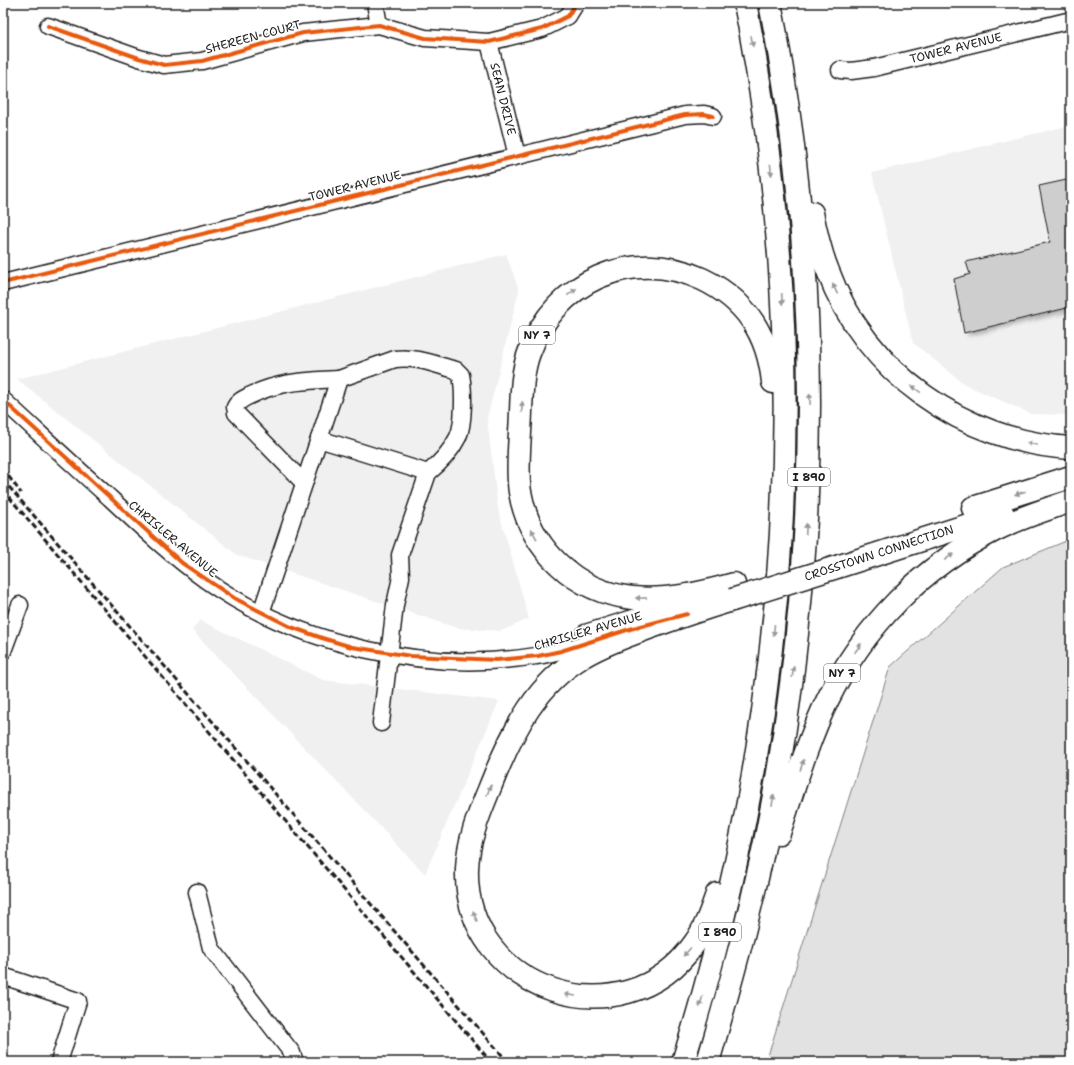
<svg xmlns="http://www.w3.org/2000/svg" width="1074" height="1065" viewBox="0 0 1074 1065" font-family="'Shantell Sans',sans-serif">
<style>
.built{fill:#f0f0f0}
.green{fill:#e2e2e2;stroke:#7f7f7f}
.building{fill:#cecece;stroke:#1c1c1c;filter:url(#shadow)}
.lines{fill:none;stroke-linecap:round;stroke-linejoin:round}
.minor-casing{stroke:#1c1c1c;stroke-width:19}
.highway-casing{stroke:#1c1c1c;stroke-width:25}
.minor{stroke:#fff;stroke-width:16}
.highway{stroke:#fff;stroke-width:22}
.rail{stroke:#1c1c1c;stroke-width:3;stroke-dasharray:6 3;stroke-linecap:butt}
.highway-bridge-casing{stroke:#1c1c1c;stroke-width:25;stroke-linecap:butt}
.highway-bridge{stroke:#fff;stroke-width:22}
.cycleway-casing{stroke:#fff;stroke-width:6}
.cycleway{stroke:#e8590c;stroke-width:4}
.oneway{fill:#999}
.labels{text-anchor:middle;stroke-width:3.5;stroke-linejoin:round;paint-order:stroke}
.shield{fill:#fff;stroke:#606060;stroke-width:1}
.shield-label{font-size:11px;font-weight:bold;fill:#1c1c1c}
.street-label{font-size:12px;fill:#1c1c1c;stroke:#fff}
</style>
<defs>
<filter id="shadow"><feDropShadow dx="4.5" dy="2.5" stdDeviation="2" flood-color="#0004"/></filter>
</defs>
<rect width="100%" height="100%" fill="#fff"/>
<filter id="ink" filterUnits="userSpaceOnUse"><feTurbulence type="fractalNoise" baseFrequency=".025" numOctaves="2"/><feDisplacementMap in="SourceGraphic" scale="8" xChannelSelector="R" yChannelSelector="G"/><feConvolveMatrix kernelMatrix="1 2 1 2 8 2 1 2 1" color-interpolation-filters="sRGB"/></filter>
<g filter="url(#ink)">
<!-- built -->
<g class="built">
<polygon points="1071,125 1071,415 1031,414 966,385 913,343 872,173"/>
<polygon points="506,254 519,290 487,419 498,509 529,619 501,631 457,628 237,555 17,379"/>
<polygon points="200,620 323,680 499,701 425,874 192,630"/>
</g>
<!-- green -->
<polygon class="green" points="1071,539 1071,1062 766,1062 890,667 1003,567"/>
<!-- building -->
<polygon class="building" points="1071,179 1071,307 964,333 954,279 970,274 966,262 1050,242 1039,186"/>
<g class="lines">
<!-- minor casing -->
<g class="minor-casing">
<g id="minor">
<polyline points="375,3 379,25"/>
<polyline points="48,26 139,58 164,65 202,61 303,33 379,25 425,38 489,42 542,29 568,16 576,3"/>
<polyline points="489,42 517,156"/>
<polyline points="840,70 851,71 874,68 1071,20"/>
<polyline points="3,283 685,115 704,114 713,116"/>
<path d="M3,400C39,433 74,466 110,498C141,527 172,556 207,581C298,645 427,674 536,656C559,653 581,645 603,638"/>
<polyline points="319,439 428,473"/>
<path d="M304,483L236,413L235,407C238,401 243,399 249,396C279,381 307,381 339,379"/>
<path d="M261,613L339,379L395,359C416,356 436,365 456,370L461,375C464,390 464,424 458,437C451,451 439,464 428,473L400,555L401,577L395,605L381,723"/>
<polyline points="585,633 685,602"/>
<polyline points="3,651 20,605"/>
<polyline points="197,892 211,948 292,1053 295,1062"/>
<polyline points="3,976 78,1001 59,1062"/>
</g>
</g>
<!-- highway casing -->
<g class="highway-casing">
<g id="highway">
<path d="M812,213C816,233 820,252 828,271C865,372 964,442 1071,448"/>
<polyline points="973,508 1071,477"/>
<polyline points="840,566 1003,514"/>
<path d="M734,584C702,593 667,601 633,598C575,592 530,549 520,492C517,473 519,452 520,432C522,406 520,377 529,353C555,282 631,246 702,279C746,300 768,334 773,382"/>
<path d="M779,833C794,788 807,742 828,699C864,626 922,567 995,530C1019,518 1045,510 1071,501"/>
<path d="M717,894C711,911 705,929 694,944C624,1044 463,991 467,869C468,836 483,805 495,775C514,729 537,684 582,657C601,645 622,638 643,630C673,619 702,609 732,600"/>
<path d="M683,1062C791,719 815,357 745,3"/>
<path d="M708,1062C733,976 757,889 773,801C821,537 822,266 770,3"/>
</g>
</g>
<!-- minor -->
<use href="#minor" class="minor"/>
<!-- highway -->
<use href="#highway" class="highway"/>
<!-- rail -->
<g class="rail">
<polyline points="3,469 21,493"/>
<polyline points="3,480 508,1062"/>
<polyline points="3,490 491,1062"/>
</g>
<!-- highway-bridge casing -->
<g class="highway-bridge-casing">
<polyline id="highway-bridge" points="732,600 840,566"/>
</g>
<!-- highway-bridge -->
<use href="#highway-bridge" class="highway-bridge"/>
<!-- cycleway casing -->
<g class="cycleway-casing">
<g id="cycleway">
<polyline points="48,26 139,58 164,65 202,61 303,33 379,25 425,38 489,42 542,29 568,16 576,3"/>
<polyline points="3,283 685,115 704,114 713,116"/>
<polyline points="3,400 182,563 234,598 291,627 322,638 352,647 411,656 497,660 538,656 561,651 630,629 687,614"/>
</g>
</g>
<!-- cycleway -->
<use href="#cycleway" class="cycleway"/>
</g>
<!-- one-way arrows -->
<defs><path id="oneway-solid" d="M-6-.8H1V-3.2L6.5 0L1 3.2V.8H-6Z"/></defs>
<g class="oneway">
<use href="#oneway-solid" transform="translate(752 41) rotate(80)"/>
<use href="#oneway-solid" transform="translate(771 170) rotate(84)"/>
<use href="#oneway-solid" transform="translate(835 289) rotate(-115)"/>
<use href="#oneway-solid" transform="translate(572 292) rotate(-38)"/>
<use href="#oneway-solid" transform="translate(782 299) rotate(87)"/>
<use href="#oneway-solid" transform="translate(916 389) rotate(-143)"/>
<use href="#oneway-solid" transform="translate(810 399) rotate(-91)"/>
<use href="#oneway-solid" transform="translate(522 407) rotate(-86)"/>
<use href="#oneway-solid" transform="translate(1032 444) rotate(-168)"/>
<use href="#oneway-solid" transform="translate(1020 493) rotate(162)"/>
<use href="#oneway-solid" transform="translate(806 529) rotate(-87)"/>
<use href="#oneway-solid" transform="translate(534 534) rotate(-119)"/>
<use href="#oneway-solid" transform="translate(949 557) rotate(-35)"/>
<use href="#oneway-solid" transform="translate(641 598) rotate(-179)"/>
<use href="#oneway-solid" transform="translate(774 630) rotate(95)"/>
<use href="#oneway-solid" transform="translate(858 648) rotate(-55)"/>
<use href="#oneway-solid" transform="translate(793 672) rotate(-82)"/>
<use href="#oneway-solid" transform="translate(802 765) rotate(-71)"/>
<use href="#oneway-solid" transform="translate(489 790) rotate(-68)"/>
<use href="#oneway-solid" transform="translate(773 800) rotate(-80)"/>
<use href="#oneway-solid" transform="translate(475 916) rotate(-111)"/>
<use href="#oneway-solid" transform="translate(687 952) rotate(132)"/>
<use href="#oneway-solid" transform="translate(570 995) rotate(-171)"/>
<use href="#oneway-solid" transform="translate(701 1002) rotate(106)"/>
</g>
</g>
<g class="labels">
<!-- shield labels -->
<g class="shield">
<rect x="519" y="326" width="36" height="18" rx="3"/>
<rect x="788" y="468" width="42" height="18" rx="3"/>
<rect x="824" y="664" width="36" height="18" rx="3"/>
<rect x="699" y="923" width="42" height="18" rx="3"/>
</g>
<g class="shield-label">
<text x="537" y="339">NY 7</text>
<text x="809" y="481">I 890</text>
<text x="842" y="677">NY 7</text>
<text x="720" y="936">I 890</text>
</g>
<!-- street labels -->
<g class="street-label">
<text transform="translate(253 37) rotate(-15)" y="4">SHEREEN COURT</text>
<text transform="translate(956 48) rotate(-14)" y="4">TOWER AVENUE</text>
<text transform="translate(503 99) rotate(76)" y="4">SEAN DRIVE</text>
<text transform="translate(355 186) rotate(-14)" y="4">TOWER AVENUE</text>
<text transform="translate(173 539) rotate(40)" y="4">CHRISLER AVENUE</text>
<text transform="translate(879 553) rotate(-18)" y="4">CROSSTOWN CONNECTION</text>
<text transform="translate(588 631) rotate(-16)" y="4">CHRISLER AVENUE</text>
</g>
</g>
<!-- margin -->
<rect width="1074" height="1065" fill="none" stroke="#fff" stroke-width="16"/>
<rect x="8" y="8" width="1058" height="1049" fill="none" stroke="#1c1c1c" stroke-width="1.5" filter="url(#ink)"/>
</svg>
